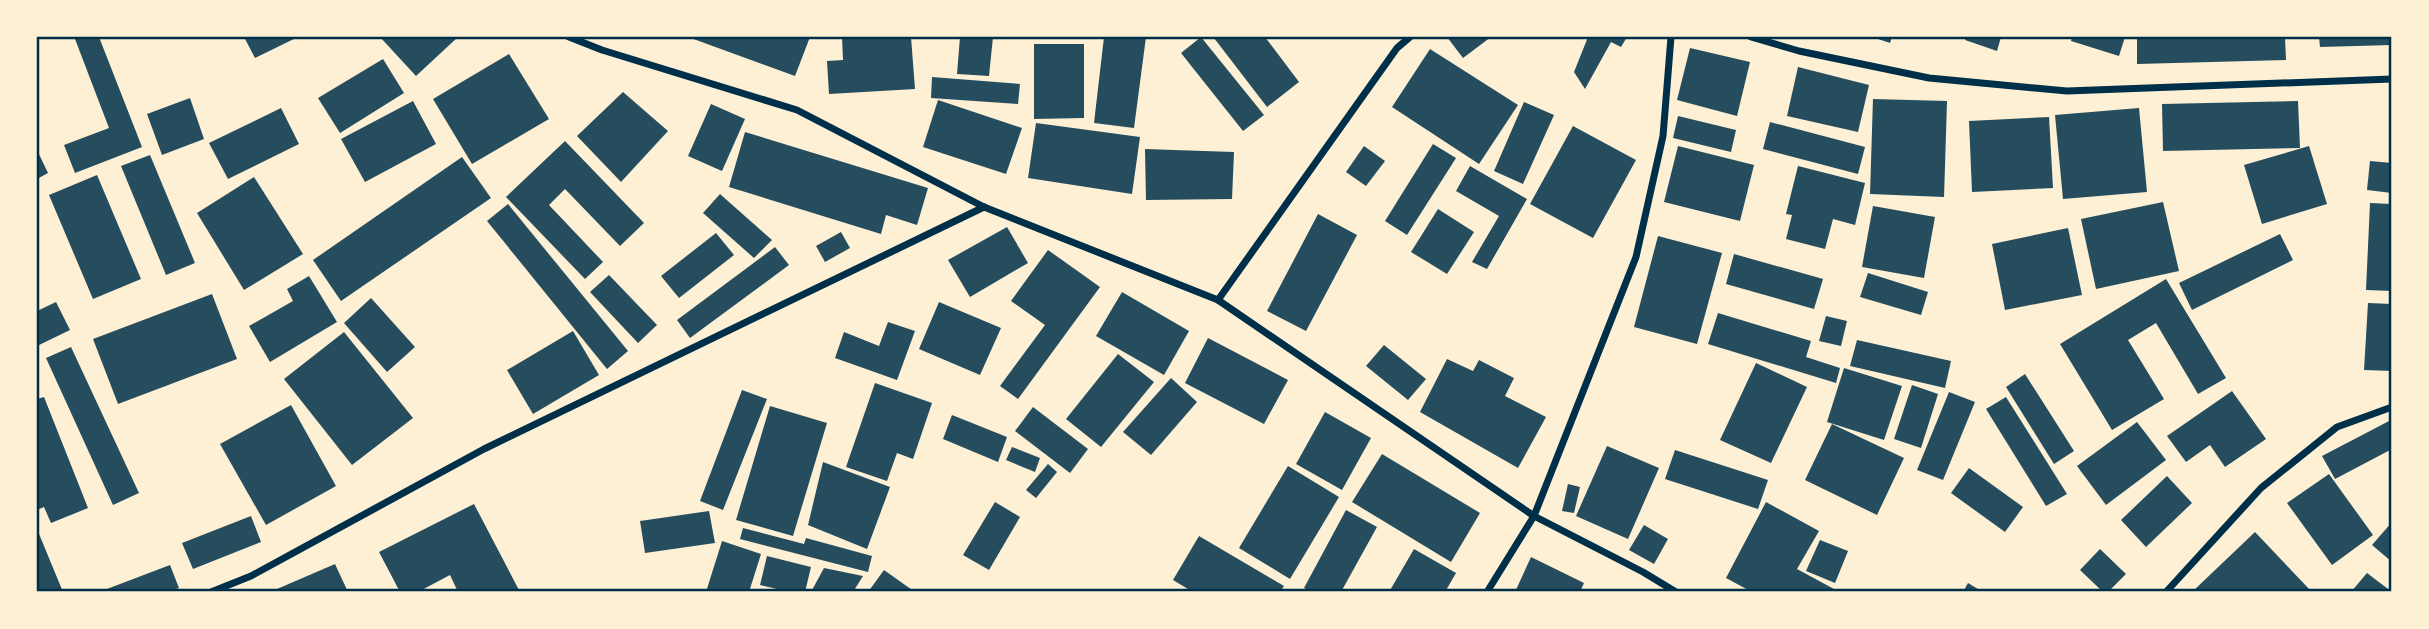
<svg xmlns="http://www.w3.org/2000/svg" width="2429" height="629" viewBox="0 0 2429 629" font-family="Figtree,sans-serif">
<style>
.building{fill:#264d5e}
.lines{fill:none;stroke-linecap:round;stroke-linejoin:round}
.minor{stroke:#003049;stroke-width:7}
.neatline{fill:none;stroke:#003049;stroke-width:2.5}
</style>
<rect width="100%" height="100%" fill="#fdf0d5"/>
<!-- building -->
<g class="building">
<polygon points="82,37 99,37 142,147 75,173 64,145 109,128 75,39"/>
<polygon points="244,37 298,37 255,58"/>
<polygon points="380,37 458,37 416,76"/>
<polygon points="688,37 810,37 795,76"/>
<polygon points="842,37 911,37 915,89 829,94 827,61 843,60"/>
<polygon points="960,37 993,37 989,76 957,74"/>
<polygon points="1104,37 1146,37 1134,128 1094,123"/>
<polygon points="1201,37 1264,115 1243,131 1181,53"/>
<polygon points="1215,37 1265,37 1299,82 1267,107 1214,38"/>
<polygon points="1447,37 1491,37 1463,58"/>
<polygon points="1588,37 1627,37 1621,47 1611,42 1585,89 1574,72"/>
<polygon points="1872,37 1892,37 1890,43"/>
<polygon points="1966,37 2001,37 1997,51 1965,40"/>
<polygon points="2072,37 2125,37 2119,56 2071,41"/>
<polygon points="2137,37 2285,37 2286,60 2137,64"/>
<polygon points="2319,37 2392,37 2392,45 2320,47"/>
<polygon points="1034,44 1084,44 1084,118 1034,119"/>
<polygon points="1690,48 1750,62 1737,116 1677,100"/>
<polygon points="1430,49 1518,105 1479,164 1392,107"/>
<polygon points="509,54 549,119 472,164 433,99"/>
<polygon points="383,59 404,93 340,133 318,98"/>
<polygon points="1798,67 1869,85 1858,132 1787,116"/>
<polygon points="932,77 1020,84 1018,104 931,98"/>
<polygon points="623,92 668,131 621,182 577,136"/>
<polygon points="190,98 204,139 162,155 147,114"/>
<polygon points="1873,99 1947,101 1944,197 1870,194"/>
<polygon points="938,100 1022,128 1006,174 923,147"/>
<polygon points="413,101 436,144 365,182 341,139"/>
<polygon points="2298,101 2300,148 2163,151 2162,104"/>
<polygon points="1524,102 1554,115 1523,184 1494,171"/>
<polygon points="711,104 745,119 722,171 688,156"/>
<polygon points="281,108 299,144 228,179 209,143"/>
<polygon points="2139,108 2147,192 2063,199 2055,115"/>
<polygon points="1678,116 1736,130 1731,152 1673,138"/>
<polygon points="2049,117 2053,188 1972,192 1969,121"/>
<polygon points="1770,122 1865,147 1858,174 1763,149"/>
<polygon points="1036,123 1140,137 1132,194 1028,178"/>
<polygon points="1573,126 1636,160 1593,238 1530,204"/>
<polygon points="745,132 928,188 917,225 886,215 881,234 729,187"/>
<polygon points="565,141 644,223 620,246 565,189 549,205 603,262 585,279 506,197"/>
<polygon points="1433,144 1456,158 1407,235 1385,221"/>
<polygon points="1364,146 1385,161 1366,186 1346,172"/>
<polygon points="1678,146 1754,165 1740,221 1664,202"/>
<polygon points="2309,146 2327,204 2262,224 2244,165"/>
<polygon points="1145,149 1234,152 1232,199 1146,200"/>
<polygon points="37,150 48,173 37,179"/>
<polygon points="150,155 195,263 166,275 121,166"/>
<polygon points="462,157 491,198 341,301 313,260"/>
<polygon points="2370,161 2392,163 2392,193 2367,190"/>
<polygon points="1470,166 1527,199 1487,269 1472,262 1499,216 1456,191"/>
<polygon points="1798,166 1865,183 1855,225 1833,219 1825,249 1786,239 1792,215 1786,214"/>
<polygon points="97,175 141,279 93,299 49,195"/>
<polygon points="254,177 303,254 244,290 197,213"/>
<polygon points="720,194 772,240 754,258 703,213"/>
<polygon points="2163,202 2179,271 2096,289 2081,219"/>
<polygon points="2370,203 2392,204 2392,291 2366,290"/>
<polygon points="508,204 628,351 607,369 487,221"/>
<polygon points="1873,206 1935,217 1924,278 1862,267"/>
<polygon points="1438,209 1474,232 1447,274 1411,252"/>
<polygon points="1318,214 1357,235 1306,331 1267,311"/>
<polygon points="1007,227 1028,263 970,297 948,260"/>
<polygon points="2068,228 2082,295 2005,310 1992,244"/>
<polygon points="841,232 850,248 825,262 816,246"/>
<polygon points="716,233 734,255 679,298 661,276"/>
<polygon points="2280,234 2293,260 2192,310 2179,283"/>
<polygon points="1658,236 1722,253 1697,344 1634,327"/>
<polygon points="775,247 789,265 690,338 677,320"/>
<polygon points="1048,250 1100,287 1018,399 1000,386 1045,325 1011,301"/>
<polygon points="1734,254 1823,279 1814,309 1726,284"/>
<polygon points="1868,273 1928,292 1921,315 1860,297"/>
<polygon points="609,275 657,325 638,343 590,292"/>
<polygon points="309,276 337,322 270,362 249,326 293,301 287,289"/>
<polygon points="2166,279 2226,378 2198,394 2156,323 2128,340 2164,399 2112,430 2060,344"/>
<polygon points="1122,292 1189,331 1164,375 1096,336"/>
<polygon points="212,294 237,359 118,404 93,339"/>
<polygon points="371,298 415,347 387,372 344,323"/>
<polygon points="56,302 70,330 37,346 37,311"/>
<polygon points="939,302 1001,328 980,375 919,349"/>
<polygon points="2368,303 2392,304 2392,371 2364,370"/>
<polygon points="1718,313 1811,341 1806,357 1840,368 1836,383 1708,344"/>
<polygon points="1826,316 1847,321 1841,346 1819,341"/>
<polygon points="888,322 915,331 897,380 835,358 844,332 879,346"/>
<polygon points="573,331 599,375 533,414 507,370"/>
<polygon points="344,332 413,418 352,465 284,379"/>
<polygon points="1208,338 1288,380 1264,424 1185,383"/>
<polygon points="1857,340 1951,361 1945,388 1850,366"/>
<polygon points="1384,345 1426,379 1408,400 1366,366"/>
<polygon points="71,347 139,493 113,505 46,358"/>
<polygon points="1118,354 1154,382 1101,447 1066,419"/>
<polygon points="1447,359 1473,371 1479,360 1514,378 1505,396 1546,417 1518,468 1420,412"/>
<polygon points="1756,363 1807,387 1771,463 1720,440"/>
<polygon points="1844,368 1902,386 1884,440 1827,422"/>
<polygon points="2025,374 2074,451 2054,464 2006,387"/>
<polygon points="1171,378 1197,402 1151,455 1123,432"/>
<polygon points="875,383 932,403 913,459 897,453 887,481 846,467"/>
<polygon points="1912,385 1938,394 1921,448 1894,439"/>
<polygon points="742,390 767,399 723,510 700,501"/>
<polygon points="2232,391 2266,439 2225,467 2210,445 2186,462 2167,436"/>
<polygon points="1949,392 1975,402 1943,480 1917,470"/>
<polygon points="44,397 88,508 51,523 44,507 37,510 37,399"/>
<polygon points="2006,397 2067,494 2046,506 1986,409"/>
<polygon points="291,405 336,486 266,525 220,444"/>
<polygon points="770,406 827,423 793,536 736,520"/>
<polygon points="1033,407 1088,449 1070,473 1015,431"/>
<polygon points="1325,412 1371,438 1342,490 1296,464"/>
<polygon points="952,415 1007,437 998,462 943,439"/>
<polygon points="2391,420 2392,449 2335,479 2322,456"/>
<polygon points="2137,422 2166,460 2106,505 2077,466"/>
<polygon points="1832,424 1904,458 1877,515 1805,480"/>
<polygon points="1607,446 1659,468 1628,539 1576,516"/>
<polygon points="1012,447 1040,458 1035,472 1006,460"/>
<polygon points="1675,450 1768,480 1758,509 1665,479"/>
<polygon points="1382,454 1480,513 1451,562 1352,502"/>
<polygon points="823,462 890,487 867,549 808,525"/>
<polygon points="1048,464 1057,472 1036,498 1026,490"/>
<polygon points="1288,466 1339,497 1290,579 1239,548"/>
<polygon points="1969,468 2023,507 2005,532 1951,493"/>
<polygon points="2329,474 2373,535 2332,565 2287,503"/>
<polygon points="2167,476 2192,503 2146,547 2121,520"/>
<polygon points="1568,484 1580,487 1574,513 1562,511"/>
<polygon points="995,502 1020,517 989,570 963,555"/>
<polygon points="1766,502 1819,531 1797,569 1834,589 1832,592 1752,592 1726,578"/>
<polygon points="474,504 520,592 458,592 450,575 418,592 400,592 379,552"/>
<polygon points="1346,510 1377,527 1341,592 1312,592 1304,588"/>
<polygon points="709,511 715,543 645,553 640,521"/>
<polygon points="251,516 261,542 193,569 182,543"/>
<polygon points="2392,522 2392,562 2372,545"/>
<polygon points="1644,525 1668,539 1654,564 1629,550"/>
<polygon points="743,528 804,544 806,538 872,556 868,572 740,539"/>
<polygon points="37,529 63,592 37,592"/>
<polygon points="2255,532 2311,591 2192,592"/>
<polygon points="1199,536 1284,586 1280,592 1193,592 1173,580"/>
<polygon points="1820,540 1848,551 1835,583 1806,571"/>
<polygon points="722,541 761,554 749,592 706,592"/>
<polygon points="1414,549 1456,573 1445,592 1389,592"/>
<polygon points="2100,549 2126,574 2108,592 2103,592 2080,570"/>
<polygon points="767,556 811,567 805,592 790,592 760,585"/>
<polygon points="1531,557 1584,583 1580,592 1515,592"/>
<polygon points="335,564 348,592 270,592"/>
<polygon points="170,565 179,588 167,592 99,592"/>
<polygon points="824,568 863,576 853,592 811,592"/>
<polygon points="884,570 915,592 868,592"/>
<polygon points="2367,573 2392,592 2351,592"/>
<polygon points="1968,583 1983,592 1963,592"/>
</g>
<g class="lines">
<!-- minor -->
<g class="minor">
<polyline points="569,37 602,50 797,110 984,207 1218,300 1534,516 1643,572 1676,592"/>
<polyline points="1751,37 1799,51 1929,78 2067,91 2392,79"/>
<polyline points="1218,300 1397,48 1410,37"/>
<polyline points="211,592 251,576 484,449 984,207"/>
<polyline points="1487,592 1534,516 1636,257 1663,136 1671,37"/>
<polyline points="2166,592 2261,488 2337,427 2392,407"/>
</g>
</g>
<!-- border -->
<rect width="2429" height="629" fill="none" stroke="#fdf0d5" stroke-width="77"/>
<rect x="38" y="38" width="2352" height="552" class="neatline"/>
</svg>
